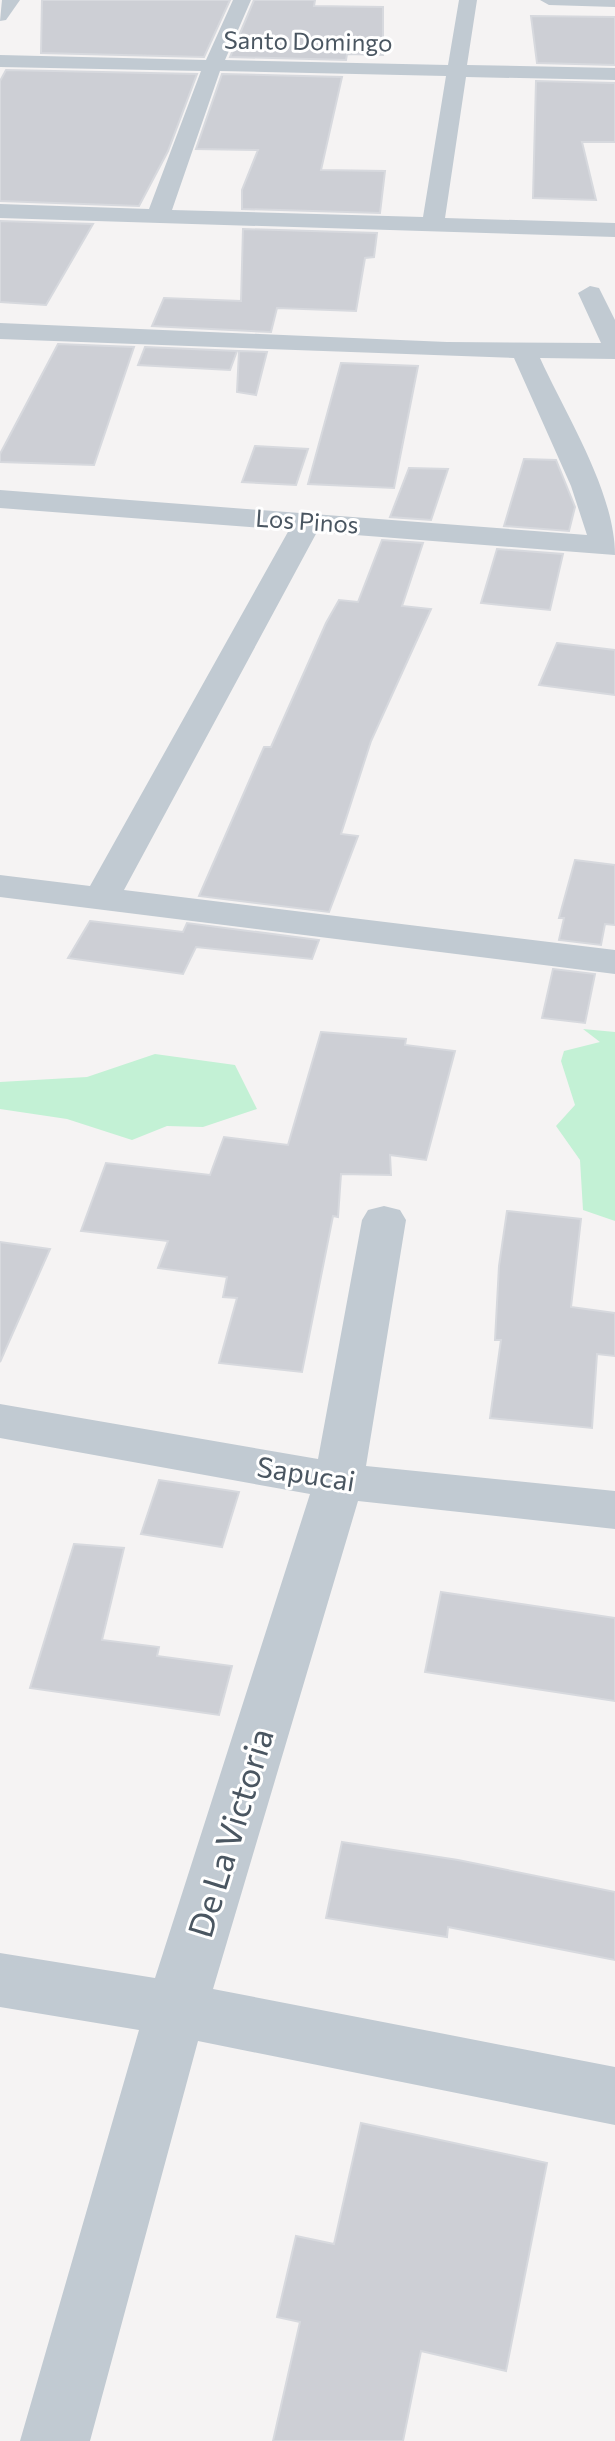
<svg xmlns="http://www.w3.org/2000/svg" width="615" height="2441" viewBox="0 0 615 2441" font-family="Commissioner,sans-serif">
<style>
.green{fill:#c3f1d5}
.building{fill:#cdcfd5;stroke:#d7d9de;stroke-width:2}
.lines{fill:none;stroke-linecap:round;stroke-linejoin:round}
.minor{fill:#c1cad2;fill-rule:evenodd}
.labels{text-anchor:middle;stroke-width:6;stroke-linejoin:round;paint-order:stroke}
.far-street-label{font-size:24px;fill:#4a5661;stroke:#fff}
.street-label{font-size:28px;fill:#4a5661;stroke:#fff}
.near-street-label{font-size:34px;fill:#4a5661;stroke:#fff}
</style>
<rect width="100%" height="100%" fill="#f5f3f3"/>
<!-- green -->
<g class="green">
<polygon points="583,1029 615,1032 615,1221 583,1210 580,1160 556,1126 575,1105 561,1061 564,1051 600,1042"/>
<polygon points="155,1054 235,1065 257,1109 203,1127 167,1126 132,1140 67,1119 0,1109 0,1082 87,1077"/>
</g>
<!-- building -->
<g class="building">
<polygon points="42,0 230,0 204,57 41,53"/>
<polygon points="254,0 315,0 314,6 383,7 383,55 347,54 346,60 230,57"/>
<polygon points="531,16 615,17 615,65 537,63"/>
<polygon points="6,70 197,74 168,151 139,206 0,201 0,81"/>
<polygon points="222,74 342,77 321,170 385,171 380,213 242,209 242,190 258,150 196,149"/>
<polygon points="536,81 615,83 615,142 582,142 596,200 533,198"/>
<polygon points="0,221 93,224 46,305 0,302"/>
<polygon points="243,229 377,233 374,257 365,258 356,311 277,308 271,332 152,326 164,298 241,301"/>
<polygon points="58,344 134,347 94,465 0,462 0,454"/>
<polygon points="145,347 237,351 230,370 138,365"/>
<polygon points="239,351 267,352 256,395 237,392"/>
<polygon points="341,363 418,366 394,488 308,484"/>
<polygon points="255,446 308,449 296,485 242,482"/>
<polygon points="524,459 556,460 575,507 569,531 504,526"/>
<polygon points="409,468 448,469 431,520 390,517"/>
<polygon points="382,540 423,543 402,606 431,609 371,741 341,834 358,836 329,912 199,896 264,747 271,747 326,623 339,600 358,602"/>
<polygon points="497,549 563,554 550,610 481,603"/>
<polygon points="557,643 615,650 615,695 539,685"/>
<polygon points="575,860 615,865 615,925 605,924 601,945 559,940 564,918 559,918"/>
<polygon points="90,921 183,932 187,923 319,940 312,959 196,947 183,974 68,958"/>
<polygon points="553,969 595,974 585,1023 542,1018"/>
<polygon points="321,1032 406,1039 405,1045 455,1051 426,1160 390,1155 391,1175 341,1174 338,1217 333,1216 302,1372 219,1363 237,1298 223,1297 227,1277 158,1268 168,1241 81,1231 106,1163 210,1175 224,1137 288,1145"/>
<polygon points="507,1211 581,1219 571,1307 615,1313 615,1356 597,1354 592,1428 490,1418 501,1340 495,1340 499,1266"/>
<polygon points="0,1242 50,1249 0,1362"/>
<polygon points="159,1480 239,1492 222,1547 141,1534"/>
<polygon points="74,1544 124,1548 102,1640 159,1647 157,1656 232,1666 219,1715 30,1688"/>
<polygon points="441,1592 615,1618 615,1701 425,1672"/>
<polygon points="342,1842 458,1860 615,1892 615,1960 448,1927 447,1937 326,1918"/>
<polygon points="361,2123 547,2163 506,2371 421,2351 403,2441 273,2441 300,2322 277,2317 296,2236 334,2244"/>
</g>
<g class="lines">
<!-- minor -->
<g class="minor">
<polygon points="2,0 20,0 6,20 0,21"/>
<path d="M233,0H251L225,60L448,65L459,0H477L467,65L615,68V80L466,77L445,218L615,223V237L0,218V204L149,209L201,71L0,67V55L206,60ZM220,71L446,76L423,217L172,210Z"/>
<polygon points="540,0 615,0 615,7 549,5"/>
<path d="M590,286L599,288L615,320V359L540,358C566,415 615,492 615,555L317,532L124,890L615,950V974L0,897V875L90,886L289,530L0,508V490L587,535L571,486L514,358L0,339V323L447,342L601,343L578,293Z"/>
<polygon points="384,1206 400,1210 406,1220 366,1466 615,1491 615,1529 358,1501 213,1989 615,2067 615,2125 198,2041 90,2441 20,2441 139,2030 0,2007 0,1953 155,1978 310,1494 0,1438 0,1404 318,1459 362,1220 368,1210"/>
</g>
</g>
<g class="labels">
<!-- far-street labels -->
<g class="far-street-label">
<text transform="translate(308 42) rotate(1)" y="8">Santo Domingo</text>
<text transform="translate(307 522) rotate(4)" y="8">Los Pinos</text>
</g>
<!-- street labels -->
<g class="street-label">
<text transform="translate(306 1474) rotate(9)" y="10">Sapucai</text>
</g>
<!-- near-street labels -->
<g class="near-street-label">
<text transform="translate(231 1833) rotate(-73)" y="12">De La Victoria</text>
</g>
</g>
</svg>
